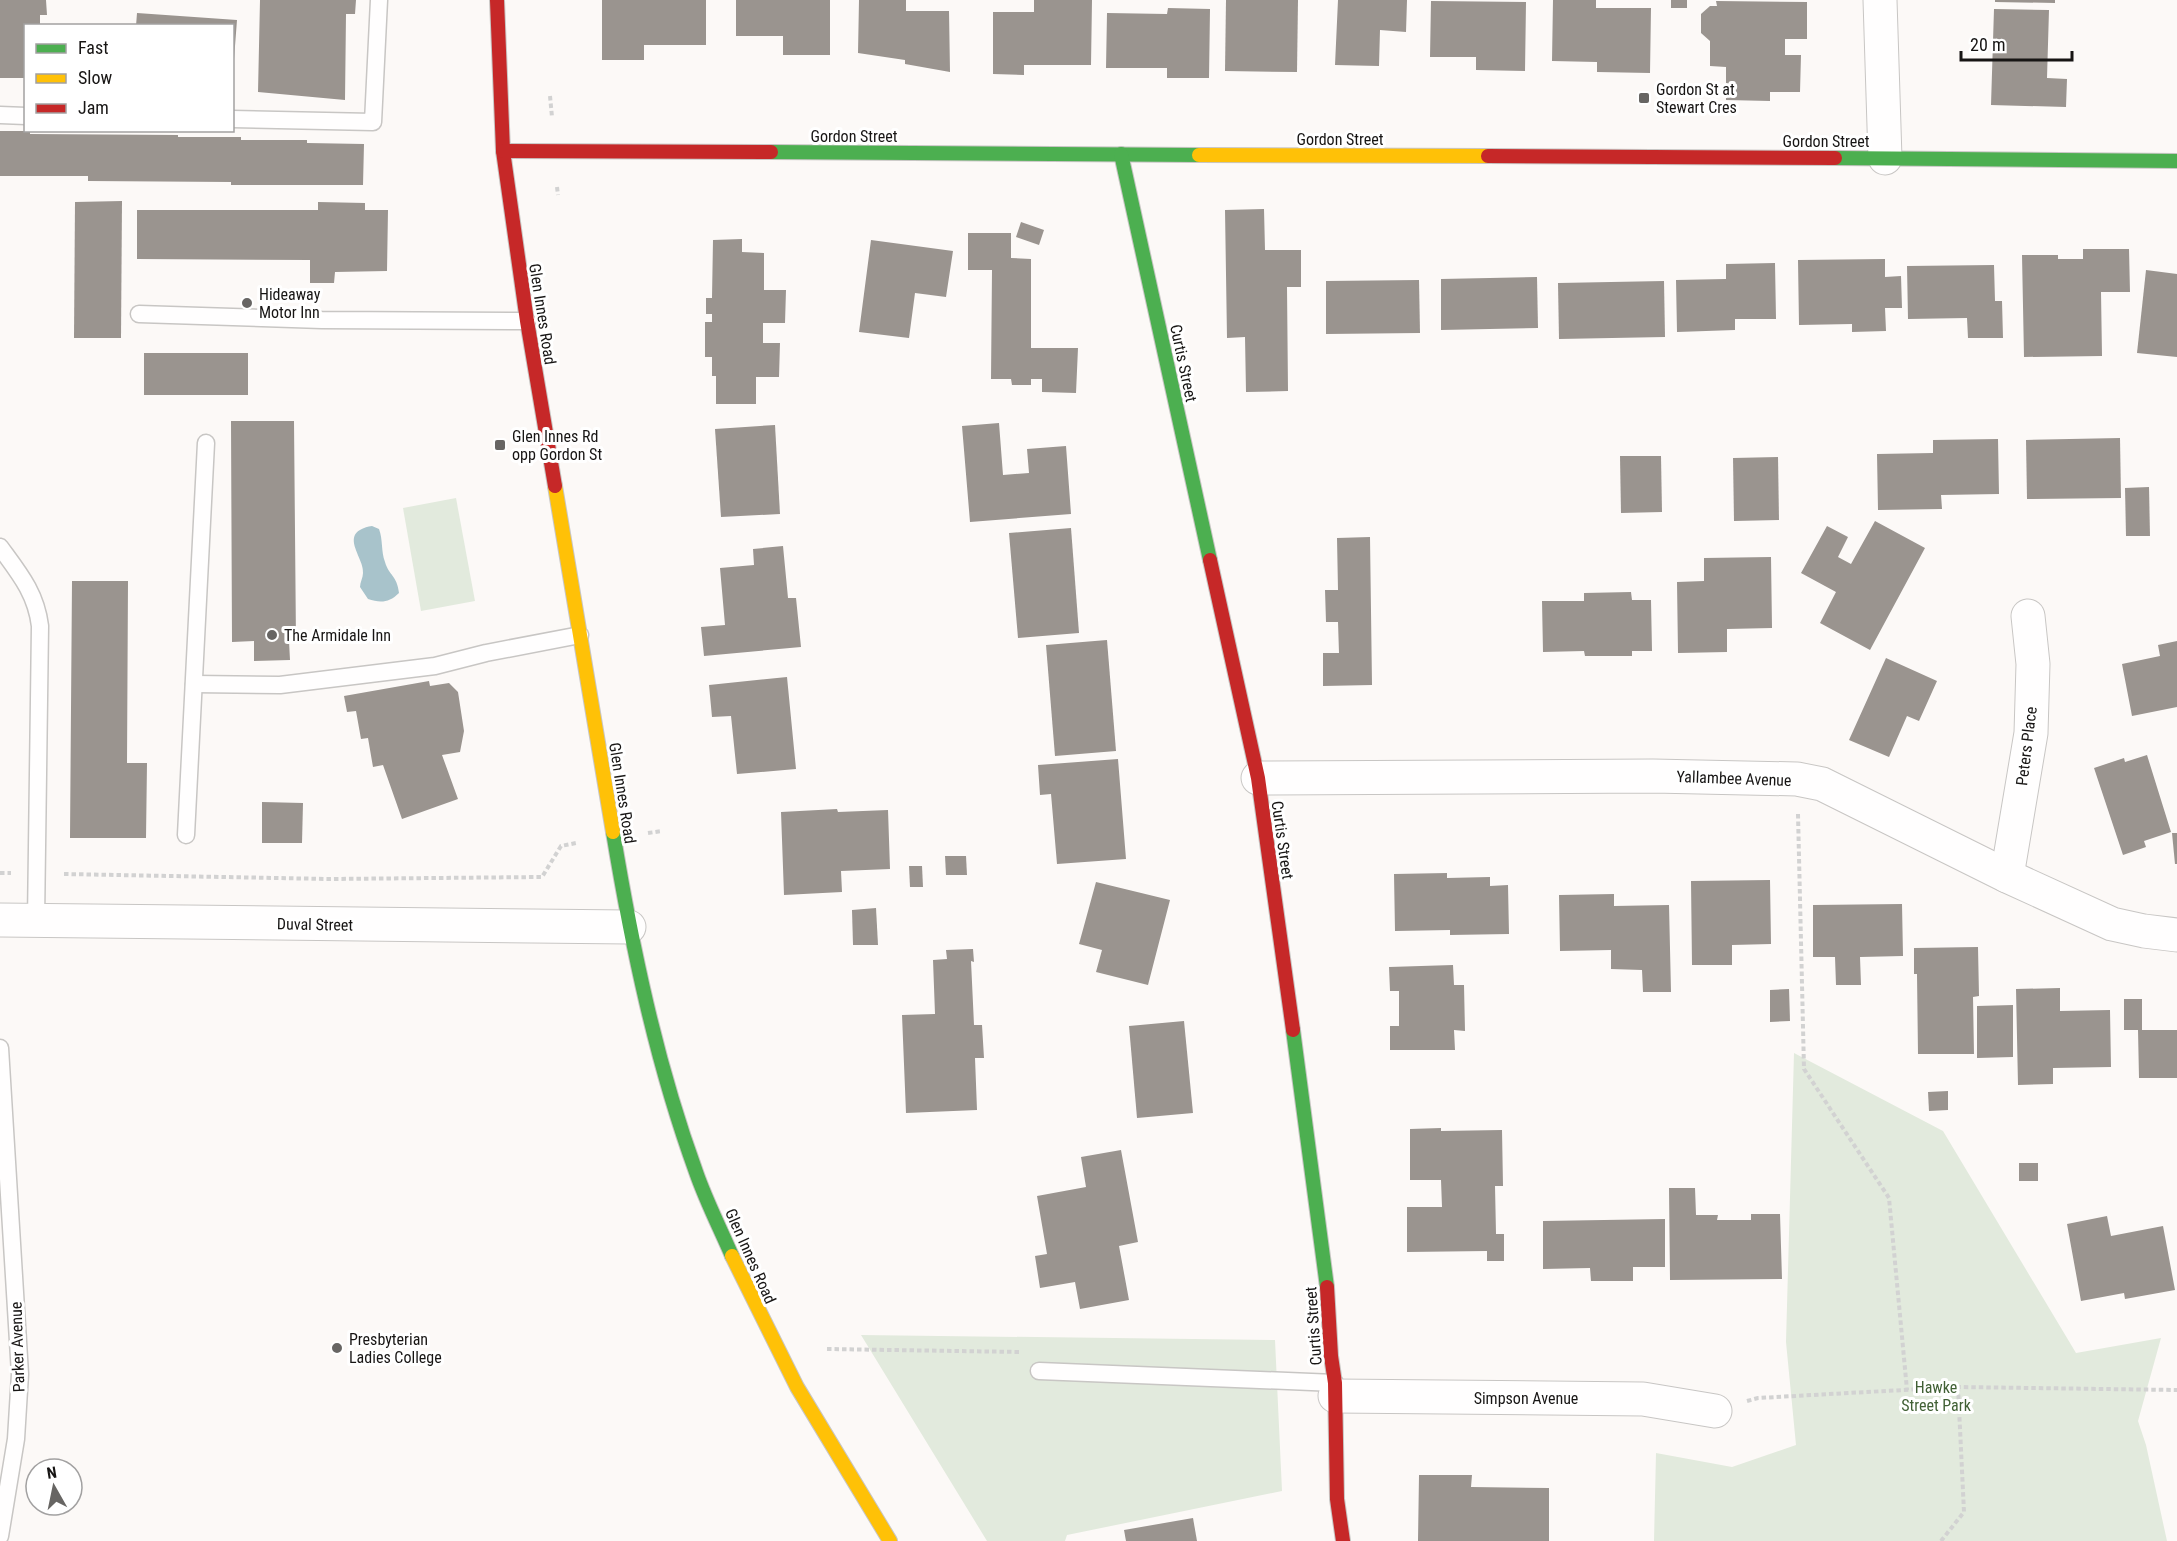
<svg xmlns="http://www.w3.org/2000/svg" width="2177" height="1541" viewBox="0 0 2177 1541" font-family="'Roboto Condensed',sans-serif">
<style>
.green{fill:#e2eadd}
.water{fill:#a8c3cb}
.building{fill:#9a948f}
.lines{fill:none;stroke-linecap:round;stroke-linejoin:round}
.lane-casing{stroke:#c8c6c4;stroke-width:19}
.street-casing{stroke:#c8c6c4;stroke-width:35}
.fast-casing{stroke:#c8c6c4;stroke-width:16}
.slow-casing{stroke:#c8c6c4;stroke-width:16}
.jam-casing{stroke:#c8c6c4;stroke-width:16}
.path{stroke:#d2d2d2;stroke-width:4;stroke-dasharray:4.5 3;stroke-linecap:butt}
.lane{stroke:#fffefe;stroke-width:16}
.street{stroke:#fffefe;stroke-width:33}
.fast{stroke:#4caf50;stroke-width:14}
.slow{stroke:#ffc107;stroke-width:14}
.jam{stroke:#c62828;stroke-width:14}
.poi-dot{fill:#676563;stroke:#fff;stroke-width:2}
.labels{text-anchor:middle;stroke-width:6;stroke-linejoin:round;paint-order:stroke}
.poi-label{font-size:16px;fill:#171514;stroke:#fff;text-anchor:start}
.street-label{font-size:16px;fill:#171514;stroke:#fff}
.park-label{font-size:16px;fill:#416035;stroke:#fff}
</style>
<rect width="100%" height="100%" fill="#fcf9f7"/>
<!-- green -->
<g class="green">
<polygon points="456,498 475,601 421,611 403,508"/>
<polygon points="1794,1053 1943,1131 2076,1353 2161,1338 2138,1421 2146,1445 2167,1541 1654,1541 1656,1453 1732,1467 1796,1445 1786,1342"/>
<polygon points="861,1335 1275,1340 1282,1491 1067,1535 1065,1541 987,1541"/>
</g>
<!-- water -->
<path class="water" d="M372,526L379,529C383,539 381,552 385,562C389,576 397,575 399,593C389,603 380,603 368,599L360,587C360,582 363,578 363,573C365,558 336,532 372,526Z"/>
<!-- building -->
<g class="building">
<polygon points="0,0 46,0 47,15 40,15 40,26 26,26 26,78 0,78"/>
<polygon points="260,0 356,0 355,14 346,14 345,100 258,92"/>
<polygon points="602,0 706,0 706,45 644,45 644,60 602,60"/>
<polygon points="736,0 830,0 830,55 783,55 783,36 736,36"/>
<polygon points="859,0 906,0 906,11 949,11 950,72 905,64 905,60 858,53"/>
<polygon points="1034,0 1092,0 1091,65 1024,65 1024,75 993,74 993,12 1034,12"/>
<polygon points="1226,0 1298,0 1297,72 1225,71"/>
<polygon points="1338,0 1407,0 1406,32 1380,30 1379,66 1335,65"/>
<polygon points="1553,0 1596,0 1596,8 1651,8 1650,73 1597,72 1597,62 1552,61"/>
<rect x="1671" y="0" width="16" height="8"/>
<polygon points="1995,0 2055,0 2055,3 1995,2"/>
<polygon points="1431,1 1526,2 1525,71 1476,70 1476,57 1430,57"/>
<polygon points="1716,1 1807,2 1807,39 1785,39 1785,55 1801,55 1800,92 1770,92 1770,101 1726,100 1726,67 1710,66 1710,41 1701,33 1701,14 1710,6 1717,6"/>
<polygon points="1168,8 1210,9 1209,78 1167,78 1167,68 1106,68 1107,13 1167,14"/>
<polygon points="1994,9 2049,10 2047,78 2067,79 2066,107 1991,105"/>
<polygon points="137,13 237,20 234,59 232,58 232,26 136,26"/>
<polygon points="0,131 30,131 30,134 178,135 178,137 241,137 241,140 307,140 307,143 364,144 363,185 231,185 231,182 88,181 88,176 0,176"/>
<polygon points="122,201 121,338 74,338 75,202"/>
<polygon points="318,202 365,203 365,210 388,210 387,271 335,272 334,283 310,283 310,260 137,259 137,210 318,210"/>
<polygon points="1264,209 1265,250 1301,250 1301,287 1287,287 1288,391 1246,392 1245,337 1227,338 1225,210"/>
<polygon points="1021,222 1044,230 1039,245 1016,237"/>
<polygon points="968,233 1011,233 1011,258 1031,259 1031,348 1078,348 1076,393 1042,392 1042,379 1031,379 1031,385 1012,385 1011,379 991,379 992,270 968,270"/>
<polygon points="742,239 742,252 764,253 764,290 786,290 785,323 763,323 763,343 780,343 779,377 756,377 756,404 716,404 716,376 712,376 712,357 705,357 705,322 712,322 712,314 706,314 706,298 712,298 713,240"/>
<polygon points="871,240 953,251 946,297 915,293 909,338 859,332"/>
<polygon points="2083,249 2129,249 2130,292 2101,292 2102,356 2024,357 2022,255 2058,255 2058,259 2083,259"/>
<polygon points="1885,259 1885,277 1901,276 1902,308 1885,308 1886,331 1852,332 1852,324 1799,325 1798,260"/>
<polygon points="1775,263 1776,319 1735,319 1735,330 1677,332 1676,280 1726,279 1726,264"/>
<polygon points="1994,265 1995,301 2002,301 2003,338 1968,338 1967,318 1908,319 1907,266"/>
<polygon points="2146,270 2177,274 2177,357 2137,353"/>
<polygon points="1537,277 1538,328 1441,330 1441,279"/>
<polygon points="1419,280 1420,333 1326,334 1326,281"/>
<polygon points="1664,281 1665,337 1559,339 1558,283"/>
<rect x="144" y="353" width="104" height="42"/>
<polygon points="231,421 294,421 296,642 289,641 290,660 254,661 254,641 232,642"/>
<polygon points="999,423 1003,475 1029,473 1027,449 1066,446 1071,514 970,522 962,426"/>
<polygon points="775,425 780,514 721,517 715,429"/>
<polygon points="2120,438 2121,498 2027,499 2026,440"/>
<polygon points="1998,439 1999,494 1941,495 1942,509 1878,510 1877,454 1933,453 1933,440"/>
<polygon points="1620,456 1661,456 1662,512 1621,513"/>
<polygon points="1778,457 1779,520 1734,521 1733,458"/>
<polygon points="2149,487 2150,536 2126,536 2125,488"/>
<polygon points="1875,521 1925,548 1870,650 1820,623 1836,592 1801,573 1827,526 1848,537 1838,557 1851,564"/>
<polygon points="1071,528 1079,633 1018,638 1009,533"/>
<polygon points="1370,537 1372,685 1323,686 1323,653 1339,653 1338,622 1326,622 1325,590 1338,590 1337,538"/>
<polygon points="783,546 788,598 796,598 801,647 704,656 701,627 725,625 720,568 754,565 753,549"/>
<polygon points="1771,557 1772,628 1727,629 1727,652 1678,653 1677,582 1704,581 1704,558"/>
<polygon points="72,581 128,581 127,763 147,763 146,838 70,838"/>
<polygon points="1631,592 1632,600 1651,600 1652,651 1632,651 1632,656 1585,656 1584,651 1543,652 1542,601 1584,601 1584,593"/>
<polygon points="1107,640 1116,751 1055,756 1046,645"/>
<polygon points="2177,641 2177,707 2132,716 2122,664 2160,656 2158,645"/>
<polygon points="1886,658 1937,681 1919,721 1907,716 1889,757 1849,740"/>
<polygon points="787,677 796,769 737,774 731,716 712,717 709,685"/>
<polygon points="429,681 430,686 449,683 458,692 464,731 460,752 442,755 458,799 402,819 383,765 373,767 368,738 361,739 356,711 347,712 344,696"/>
<polygon points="2147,755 2171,832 2144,841 2146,847 2123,855 2094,768 2124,758 2125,762"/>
<polygon points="1118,759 1126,859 1057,864 1051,794 1040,795 1038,765"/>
<polygon points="262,802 303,803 302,843 262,843"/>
<polygon points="837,809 838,812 888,810 890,869 841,871 842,892 784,895 781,812"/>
<polygon points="2172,833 2177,833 2177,864 2175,864"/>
<polygon points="945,856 966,856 967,875 946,875"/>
<polygon points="909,866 922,866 923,887 910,887"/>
<polygon points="1447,873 1447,878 1490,877 1490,886 1508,885 1509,934 1450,935 1450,930 1395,931 1394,874"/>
<polygon points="1770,880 1771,944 1732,945 1732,965 1692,965 1691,881"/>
<polygon points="1096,882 1170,900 1148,985 1096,972 1102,950 1079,944"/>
<polygon points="1614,894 1614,906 1669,905 1671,992 1643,992 1642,970 1611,969 1611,950 1560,951 1559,895"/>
<polygon points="1902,904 1903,956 1860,957 1861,985 1836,985 1835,957 1813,957 1813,905"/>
<polygon points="876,908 878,945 853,945 852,910"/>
<polygon points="1978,947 1979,996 1973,997 1974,1054 1918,1054 1917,974 1914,974 1914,948"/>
<polygon points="973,949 974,962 971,961 974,1025 982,1025 984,1058 975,1058 977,1110 906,1113 902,1015 935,1014 933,960 947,959 946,950"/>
<polygon points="1453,965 1454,985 1464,985 1465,1031 1454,1030 1455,1050 1390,1050 1390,1026 1399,1026 1399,991 1390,991 1389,967"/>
<polygon points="2060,988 2060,1011 2110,1010 2111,1067 2053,1068 2053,1084 2018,1085 2016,989"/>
<polygon points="1789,989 1790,1021 1770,1022 1770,990"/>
<polygon points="2124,999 2142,999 2142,1030 2177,1030 2177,1078 2139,1078 2138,1030 2124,1030"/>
<polygon points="2013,1005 2013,1057 1977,1058 1977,1006"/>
<polygon points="1184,1021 1193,1113 1137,1118 1129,1026"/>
<polygon points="1948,1091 1948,1110 1929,1111 1928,1092"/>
<polygon points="1441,1128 1441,1131 1502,1130 1503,1186 1495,1186 1496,1234 1504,1234 1504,1261 1487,1261 1487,1251 1407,1252 1407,1207 1442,1207 1441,1180 1410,1180 1410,1129"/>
<polygon points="1121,1150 1138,1242 1119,1246 1129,1300 1080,1309 1075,1282 1040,1288 1035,1256 1047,1254 1037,1196 1086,1187 1081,1157"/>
<rect x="2019" y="1163" width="19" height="18"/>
<polygon points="1669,1188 1695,1188 1696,1215 1718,1215 1717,1220 1751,1220 1751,1214 1780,1214 1782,1279 1670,1280"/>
<polygon points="2107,1216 2111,1236 2163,1226 2175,1290 2125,1299 2124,1293 2081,1301 2067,1224"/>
<polygon points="1665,1219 1665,1267 1633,1267 1633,1281 1591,1281 1590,1268 1543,1269 1543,1221"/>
<polygon points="1419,1475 1472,1475 1471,1487 1549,1488 1549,1541 1418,1541"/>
<polygon points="1193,1518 1197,1541 1126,1541 1124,1530"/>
</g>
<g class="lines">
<!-- lane casing -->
<g class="lane-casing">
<g id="lane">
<polyline points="0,115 26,116"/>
<polyline points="232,119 373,122 379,0"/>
<polyline points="139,314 322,320 527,321"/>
<path d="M0,547C19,573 36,593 40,626L36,921"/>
<polyline points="194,684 280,685 435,666 486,653 580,635"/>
<polyline points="186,835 206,443"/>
<polyline points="0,1048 20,1374 16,1439 0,1536"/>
<polyline points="1039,1371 1335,1383"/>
</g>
</g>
<!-- street casing -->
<g class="street-casing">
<g id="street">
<polyline points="1880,0 1885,158"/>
<polyline points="1258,778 1653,776 1797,779 1822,784 2007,876 2112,924 2144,931 2177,935"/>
<polyline points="2007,876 2031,733 2033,664 2028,616"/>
<polyline points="0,920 629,927"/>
<polyline points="1335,1396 1643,1399 1715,1411"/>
</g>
</g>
<!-- fast casing -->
<g class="fast-casing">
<g id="fast">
<polyline points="771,152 1199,155"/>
<polyline points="1121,154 1210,560"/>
<polyline points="1835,158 2177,161"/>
<path d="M613,832C632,947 656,1062 696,1172C706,1201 720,1228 732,1256"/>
<polyline points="1293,1030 1327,1287"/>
</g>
</g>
<!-- slow casing -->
<g class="slow-casing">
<g id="slow">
<polyline points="1199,155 1488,156"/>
<polyline points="555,486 613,832"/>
<polyline points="732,1256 797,1387 890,1541"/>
</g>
</g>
<!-- jam casing -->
<g class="jam-casing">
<g id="jam">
<polyline points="497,0 503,151 527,321 555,486"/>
<polyline points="503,151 771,152"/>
<polyline points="1488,156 1835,158"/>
<polyline points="1210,560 1258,778 1293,1030"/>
<polyline points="1327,1287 1331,1356 1335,1383 1337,1499 1343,1541"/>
</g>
</g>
<!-- path -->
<g class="path">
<polyline points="550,96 552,117"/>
<polyline points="557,187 558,195"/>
<polyline points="1798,814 1804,1069 1889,1198 1907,1390"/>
<polyline points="648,833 662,831"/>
<polyline points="0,873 11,873"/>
<polyline points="64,874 329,879 542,877 561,846 576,843"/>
<polyline points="827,1349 1021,1352"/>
<polyline points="1747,1401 1758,1398 1958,1387 2177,1390"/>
<polyline points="1941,1541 1964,1512 1958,1387"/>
</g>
<!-- lane -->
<use href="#lane" class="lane"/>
<!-- street -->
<use href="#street" class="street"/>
<!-- fast -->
<use href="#fast" class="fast"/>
<!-- slow -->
<use href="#slow" class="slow"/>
<!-- jam -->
<use href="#jam" class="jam"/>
</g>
<!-- markers -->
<g class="poi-dot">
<rect x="1638" y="92" width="12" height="12" rx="3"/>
<circle cx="247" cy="303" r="6"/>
<rect x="494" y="439" width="12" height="12" rx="3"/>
<circle cx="272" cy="635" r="6"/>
<circle cx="337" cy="1348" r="6"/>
</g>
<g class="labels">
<!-- poi labels -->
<g class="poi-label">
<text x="1656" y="95">Gordon St at<tspan x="1656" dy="18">Stewart Cres</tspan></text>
<text x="259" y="300">Hideaway<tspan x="259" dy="18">Motor Inn</tspan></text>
<text x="512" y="442">Glen Innes Rd<tspan x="512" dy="18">opp Gordon St</tspan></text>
<text x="284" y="641">The Armidale Inn</text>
<text x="349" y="1345">Presbyterian<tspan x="349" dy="18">Ladies College</tspan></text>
</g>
<!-- street labels -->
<g class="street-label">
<text x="854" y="142">Gordon Street</text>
<text x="1340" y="145">Gordon Street</text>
<text x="1826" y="147">Gordon Street</text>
<text transform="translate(543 314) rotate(81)" y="6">Glen Innes Road</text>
<text transform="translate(1184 363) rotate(78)" y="6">Curtis Street</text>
<text transform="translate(2026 746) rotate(-83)" y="6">Peters Place</text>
<text transform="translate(1734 778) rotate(2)" y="6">Yallambee Avenue</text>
<text transform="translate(623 793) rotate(81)" y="6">Glen Innes Road</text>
<text transform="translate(1283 840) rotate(82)" y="6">Curtis Street</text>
<text transform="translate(315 924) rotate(1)" y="6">Duval Street</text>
<text transform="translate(751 1256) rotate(66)" y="6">Glen Innes Road</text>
<text transform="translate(1313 1326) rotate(-94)" y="6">Curtis Street</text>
<text transform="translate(17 1347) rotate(-92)" y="6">Parker Avenue</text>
<text x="1526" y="1404">Simpson Avenue</text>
</g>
<!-- park labels -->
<g class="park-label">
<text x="1936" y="1393">Hawke<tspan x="1936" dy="18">Street Park</tspan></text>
</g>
</g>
<!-- legend -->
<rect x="24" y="24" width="210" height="108" fill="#ffffff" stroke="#a2a1a1" stroke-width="1.5"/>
<rect x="36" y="44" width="30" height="9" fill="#4caf50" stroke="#a2a1a1" stroke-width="1.5"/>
<text x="78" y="54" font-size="18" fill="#171514">Fast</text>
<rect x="36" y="74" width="30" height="9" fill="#ffc107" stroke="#a2a1a1" stroke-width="1.5"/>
<text x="78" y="84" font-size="18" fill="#171514">Slow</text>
<rect x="36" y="104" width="30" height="9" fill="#c62828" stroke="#a2a1a1" stroke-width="1.5"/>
<text x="78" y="114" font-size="18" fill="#171514">Jam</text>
<!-- north arrow -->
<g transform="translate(54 1487) rotate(351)"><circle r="28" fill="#ffffff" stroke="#a2a1a1" stroke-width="1.5"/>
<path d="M0-4.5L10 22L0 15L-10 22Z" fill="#676563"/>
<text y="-9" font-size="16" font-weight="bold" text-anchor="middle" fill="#171514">N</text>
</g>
<!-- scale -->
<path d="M1961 51v9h111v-9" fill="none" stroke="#171514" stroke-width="3"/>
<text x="1970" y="51" font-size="18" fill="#171514" stroke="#ffffff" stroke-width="4.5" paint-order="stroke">20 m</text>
</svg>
